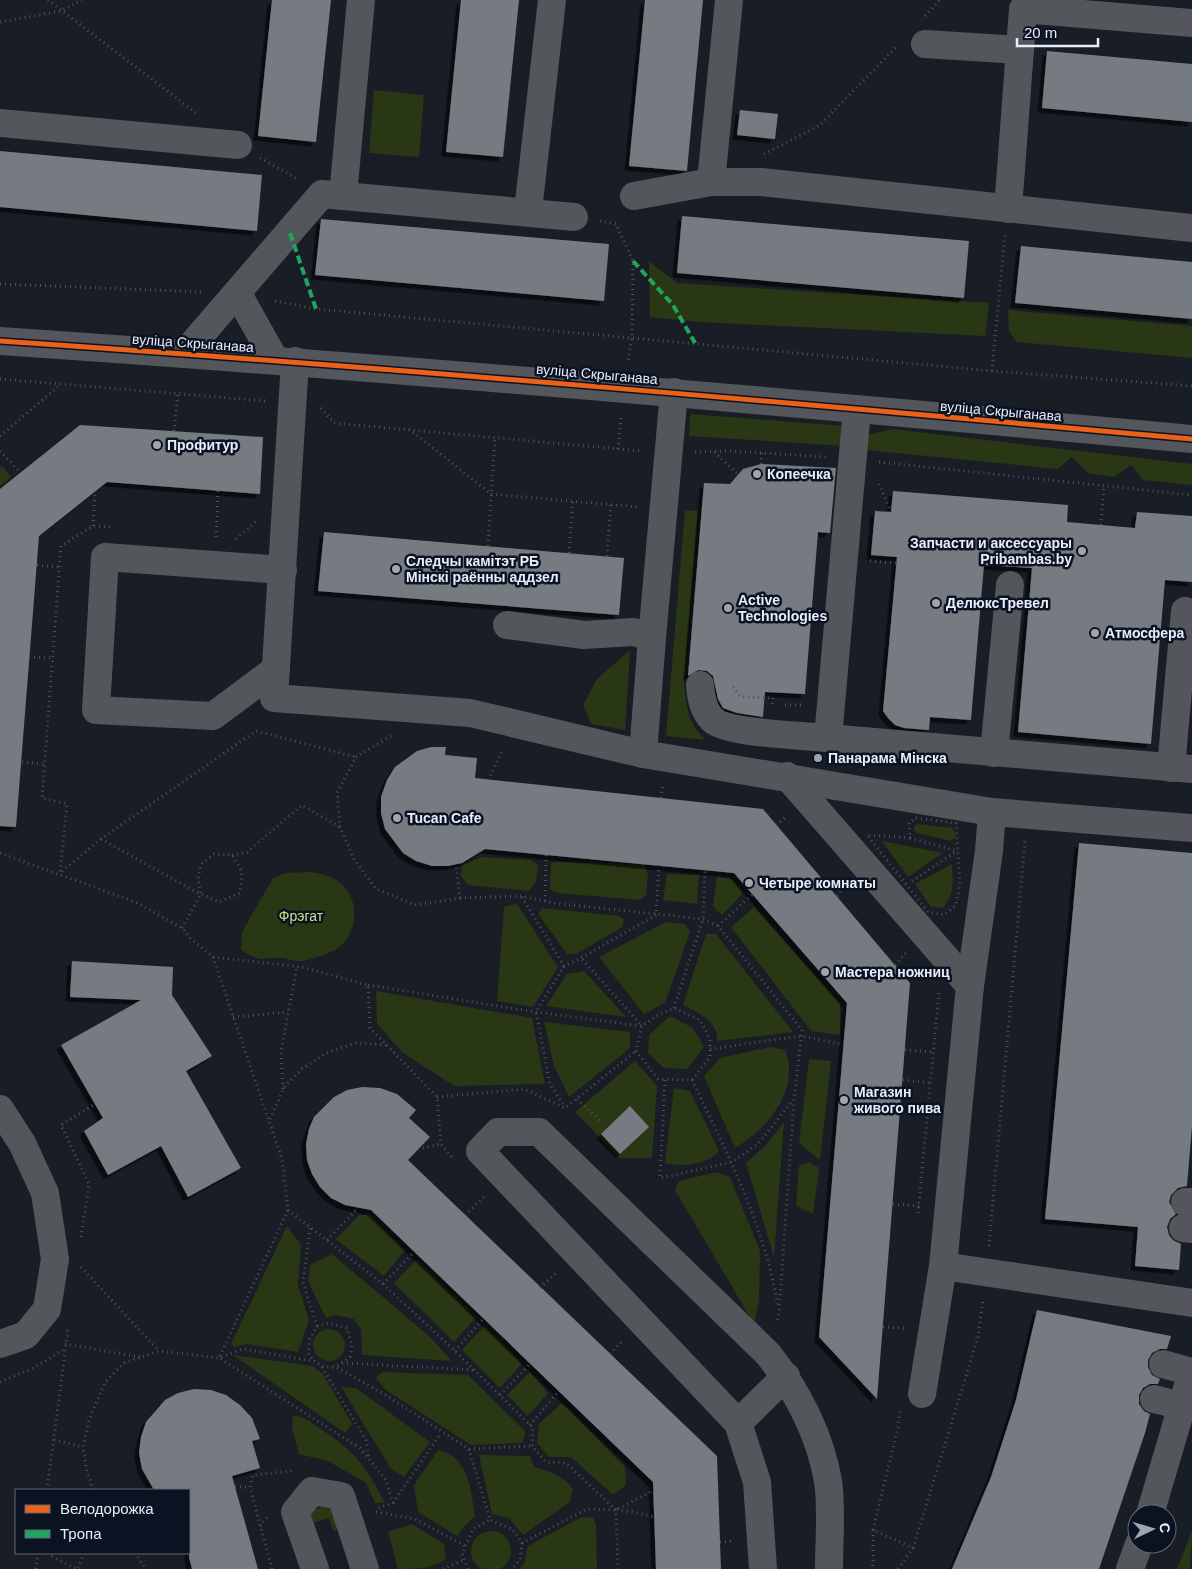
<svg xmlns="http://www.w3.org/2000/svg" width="1192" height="1569" viewBox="0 0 1192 1569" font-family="Arial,sans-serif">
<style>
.green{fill:#293715}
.building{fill:#767a81;filter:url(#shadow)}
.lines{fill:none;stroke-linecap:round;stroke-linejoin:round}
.path{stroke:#4f5256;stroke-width:3;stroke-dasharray:1 4;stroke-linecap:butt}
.minor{stroke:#53565b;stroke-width:28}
.quiet{stroke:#20a55d;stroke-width:4;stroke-dasharray:8 4;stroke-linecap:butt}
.cycleway-casing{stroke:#0b1221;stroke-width:8}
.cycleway{stroke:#ea6118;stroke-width:5}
.poi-dot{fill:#9fa4af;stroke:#0b1221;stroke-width:2}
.labels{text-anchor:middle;stroke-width:5;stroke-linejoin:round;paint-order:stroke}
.street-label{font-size:14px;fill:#e7edf9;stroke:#0b1221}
.poi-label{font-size:14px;font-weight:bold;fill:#e7edf9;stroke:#0b1221;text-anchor:start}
.park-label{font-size:14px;fill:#c0e48c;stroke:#0b1221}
</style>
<defs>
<filter id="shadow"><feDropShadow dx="-4.5" dy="4.5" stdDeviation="0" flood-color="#0009"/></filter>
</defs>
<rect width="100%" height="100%" fill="#191d25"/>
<!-- green -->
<g class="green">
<polygon points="374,90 424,95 419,157 369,153"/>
<polygon points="649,261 677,283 989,303 985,336 700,322 650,317"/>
<polygon points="1008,310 1192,326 1192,358 1017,342 1009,331"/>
<polygon points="690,414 844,426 843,446 689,436"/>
<polygon points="892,429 1192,464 1192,485 1143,480 1131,465 1114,477 1088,473 1072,457 1057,469 866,450 868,435"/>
<polygon points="2,466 11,477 0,486 0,468"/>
<path d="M685,510L698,511L684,682C686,705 688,724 706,740L666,736Z"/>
<polygon points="630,650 625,730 591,724 583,705 597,679"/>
<polygon points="917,824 953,828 956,836 951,841 917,833 913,829"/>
<polygon points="882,841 943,853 908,877"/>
<polygon points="481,857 531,860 538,865 536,881 529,891 468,885 460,875 462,866"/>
<polygon points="558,862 644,864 648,874 646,895 640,900 556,893 550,889 551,863"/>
<path d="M952,864C953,881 955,894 943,908L931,907L915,884Z"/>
<path d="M310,872C321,874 330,875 339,882C361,897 359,937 335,950C326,955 312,959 302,961C296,962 289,959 283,958C260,956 266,965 241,950L242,932L273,878L285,873Z"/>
<polygon points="667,874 699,875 697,904 663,900"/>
<polygon points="717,876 733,880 743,893 722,915 713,906"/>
<polygon points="517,904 558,967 533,1007 497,1001 504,907"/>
<polygon points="754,907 840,1003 840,1035 811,1031 731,927"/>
<polygon points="542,908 619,916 624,920 622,927 578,953 567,954 538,914"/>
<polygon points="666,922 685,924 690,932 665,1003 644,1014 599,957"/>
<path d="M706,934H716L793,1032L717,1041C719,1022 697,1012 683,1005Z"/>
<polygon points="584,971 626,1017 546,1006 567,974"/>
<polygon points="376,991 532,1018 545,1084 454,1086 402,1052 377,1023"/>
<polygon points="670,1016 693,1028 704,1047 687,1069 664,1068 648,1053 649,1035"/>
<polygon points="544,1022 630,1032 630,1048 569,1097 554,1066"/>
<path d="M770,1047L785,1050C801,1090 767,1129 735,1148L704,1076L720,1058Z"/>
<polygon points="809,1059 831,1061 820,1160 799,1143"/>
<polygon points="635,1061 657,1086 652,1158 619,1158 575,1112"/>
<path d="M674,1088L690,1091L719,1151C708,1165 682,1167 665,1163Z"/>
<polygon points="784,1122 774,1257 746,1163 767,1144"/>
<polygon points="809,1162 819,1168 813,1214 796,1206 799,1166"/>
<polygon points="717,1172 730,1177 760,1251 759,1300 754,1324 675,1190 679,1181"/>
<polygon points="359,1215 371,1215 405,1250 384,1276 336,1239"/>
<polygon points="287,1226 301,1245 298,1285 309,1320 298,1352 247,1344 234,1347 231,1344"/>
<polygon points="332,1254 430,1337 452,1361 362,1355 361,1329 354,1319 335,1315 326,1318 308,1281 310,1265"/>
<polygon points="417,1259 476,1317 454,1342 394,1283"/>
<polygon points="485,1325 522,1363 500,1388 462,1350"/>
<circle cx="329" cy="1345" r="16"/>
<polygon points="233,1355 312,1366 323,1374 352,1424 345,1433"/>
<polygon points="382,1372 468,1375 526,1432 522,1443 471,1445 386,1390 376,1378"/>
<polygon points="530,1372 548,1393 528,1416 507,1395"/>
<polygon points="341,1387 356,1388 430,1442 404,1477 391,1469"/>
<polygon points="562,1403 625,1467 626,1485 613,1495 571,1457 549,1457 537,1443 539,1424"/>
<path d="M293,1415C304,1417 312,1423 321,1429C353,1450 368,1468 385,1503H375L366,1483L328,1461L299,1454L292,1428Z"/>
<path d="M438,1450C469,1456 471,1491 475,1516L464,1526L457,1536L418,1512L414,1485Z"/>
<path d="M479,1455L530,1456L534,1467C549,1471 564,1476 573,1489L570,1502L523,1535L509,1518L492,1514Z"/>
<polygon points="323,1507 336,1510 343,1522 334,1532 329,1518 303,1526 311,1510"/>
<polygon points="582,1517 593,1518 596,1525 597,1569 519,1569 524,1564 528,1546"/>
<path d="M412,1524L444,1544L446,1559C431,1569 417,1569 398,1569L388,1532Z"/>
<circle cx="491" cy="1551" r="20"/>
<polygon points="1192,1531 1190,1569 1177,1569"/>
</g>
<!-- building -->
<g class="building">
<polygon points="272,0 331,0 316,142 258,136"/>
<polygon points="461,0 519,0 503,157 446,152"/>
<polygon points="645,0 703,0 687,171 629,166"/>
<polygon points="1047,51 1192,64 1192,122 1042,108"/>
<polygon points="740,110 778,114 775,139 737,135"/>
<polygon points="0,151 262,175 257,231 0,207"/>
<polygon points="682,216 969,241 964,298 677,273"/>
<polygon points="321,219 609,244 604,301 315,275"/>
<polygon points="1021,246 1192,262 1192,319 1015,303"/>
<polygon points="80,425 263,437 260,494 107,482 39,536 16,827 0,826 0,489"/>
<polygon points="761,464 836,468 830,533 818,532 805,694 765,692 763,717 737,713 723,708 718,699 713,676 707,671 698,670 688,676 704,483 730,484 743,469"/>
<polygon points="893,491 1068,505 1067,522 1135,528 1137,512 1192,516 1192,582 1165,580 1151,744 1018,732 1032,568 984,565 971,720 930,717 929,730 904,728 895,725 888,718 883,711 897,557 871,555 875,511 891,512"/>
<polygon points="324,532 624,558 619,615 318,591"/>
<polygon points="431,747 446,747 445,755 477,758 475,778 763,809 910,983 877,1399 819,1337 847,1003 734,873 485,849 462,863 448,866 432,866 416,861 403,853 385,829 381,813 381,797 387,780 395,767 417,751"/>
<polygon points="1079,843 1192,853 1192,1126 1187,1186 1178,1188 1171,1195 1169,1202 1176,1214 1170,1219 1167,1227 1169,1235 1173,1240 1181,1244 1179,1270 1135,1266 1138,1227 1045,1219"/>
<polygon points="72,961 173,967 172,995 212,1056 186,1071 241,1168 188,1197 161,1146 108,1175 84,1131 103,1118 61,1045 141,1000 70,997"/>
<polygon points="362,1087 380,1088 397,1094 416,1110 409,1118 430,1137 408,1160 717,1456 721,1569 656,1569 653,1482 371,1210 345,1205 331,1198 320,1187 312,1174 307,1160 306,1144 309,1129 314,1117 334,1097 347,1090"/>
<polygon points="630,1106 649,1127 620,1154 601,1134"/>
<polygon points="1037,1310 1171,1336 1167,1349 1160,1349 1152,1353 1148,1360 1148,1367 1152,1375 1160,1379 1158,1384 1150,1384 1143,1388 1139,1395 1139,1404 1144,1411 1150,1414 1145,1433 1099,1569 952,1569 991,1477 1016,1400"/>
<polygon points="194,1389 211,1390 226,1395 240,1405 252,1418 260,1439 252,1441 260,1468 232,1476 258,1569 192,1569 189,1557 189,1490 154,1490 142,1469 139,1453 141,1437 146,1422 165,1400 178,1393"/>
</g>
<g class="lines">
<!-- path -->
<g class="path">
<polyline points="48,0 196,113"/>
<polyline points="925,16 940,0"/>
<polyline points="0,22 61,11 82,0"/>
<polyline points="764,154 820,125 897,46"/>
<polyline points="260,158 298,179"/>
<polyline points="600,221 616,224 633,261 632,336 628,362"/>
<polyline points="0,284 202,292"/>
<polyline points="275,301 316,309 992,371 1192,386"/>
<polyline points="992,371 1005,234"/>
<polyline points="0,379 266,401"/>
<polyline points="321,408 334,423 641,451"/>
<polyline points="409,429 491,494 637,507"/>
<polyline points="174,431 178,393"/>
<polyline points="0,436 60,385"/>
<polyline points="618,449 621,416"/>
<polyline points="0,451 20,472"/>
<polyline points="695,452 730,451 826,457"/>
<polyline points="714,452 738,474"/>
<polyline points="879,462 1192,495"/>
<polyline points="761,464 762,453"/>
<polyline points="879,484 891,512"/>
<polyline points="1101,525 1104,486"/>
<polyline points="93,526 95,492"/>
<polyline points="110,527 93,526 61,546 42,798 67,804 60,873 101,839 256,731 356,757"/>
<polyline points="216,537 218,491"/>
<polyline points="236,539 258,520"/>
<polyline points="488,546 495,438"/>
<polyline points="569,553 573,501"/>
<polyline points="607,556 611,505"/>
<polyline points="870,561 896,563"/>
<polyline points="37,565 59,567"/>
<polyline points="29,657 52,658"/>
<polyline points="733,687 741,697 773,698 772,706"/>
<polyline points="785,705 804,705"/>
<polyline points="391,736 356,757 337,793 340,827 354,859 376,889 415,905 460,898 456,865"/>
<polyline points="22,762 45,764"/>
<polyline points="488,780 503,749"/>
<polyline points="661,798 663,783"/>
<polygon points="916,818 956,823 960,882 956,905 944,915 928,912 867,835 910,838 909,823"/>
<polyline points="776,825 786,817"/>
<polyline points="910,838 957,851"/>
<polyline points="101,839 200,894"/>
<polyline points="0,853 138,903 182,928 190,938 213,957 282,1159 288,1210 219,1358 360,1448 386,1480 393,1503 375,1509"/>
<polyline points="232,855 247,852 302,805 340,827"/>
<polyline points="912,881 957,851"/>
<polyline points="837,896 846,885"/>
<polyline points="522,897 564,966 581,958 656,915 659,865"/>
<polyline points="460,898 521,896 553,903 703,919 718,926 802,1030 794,1100 779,1313 777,1324"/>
<polyline points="545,901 546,854"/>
<polyline points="718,926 753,894"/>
<polyline points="182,928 201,894 219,902 240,893 242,872 232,855 214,854 201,864 198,879 201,894"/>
<polyline points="213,957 301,967 368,985 370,1028 437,1097 441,1144 452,1157"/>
<polyline points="895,965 907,952"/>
<polyline points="564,966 536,1012 550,1084 565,1107"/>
<polyline points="368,985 536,1012 642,1026 660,1014 674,1008 700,1020 710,1039 710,1057 692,1080 658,1079 636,1051 642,1026 581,958"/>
<polyline points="674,1008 703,919 705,870"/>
<polyline points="233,1017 288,1012"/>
<polyline points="710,1049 801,1036 844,1045"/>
<polyline points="905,1050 933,1052"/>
<polyline points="665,1080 660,1178 732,1162 758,1144 793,1100"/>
<path d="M692,1080C727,1153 765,1226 778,1307"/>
<polyline points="903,1080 930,1083"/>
<polyline points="283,1089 281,1051 297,966"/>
<polyline points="437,1097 524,1089 565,1108 636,1051"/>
<polyline points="577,1099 602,1123"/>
<polyline points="270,1119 285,1086 302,1069 326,1053 356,1043 386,1045"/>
<polyline points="418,1149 441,1144"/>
<polyline points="893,1204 919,1206"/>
<polyline points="288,1210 383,1284 455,1351 533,1428 532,1446 546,1462 566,1463 616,1510 618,1569"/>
<polyline points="918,1213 939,992"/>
<polyline points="465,1215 485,1196"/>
<polyline points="310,1228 303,1283 317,1326 310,1339 308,1353 314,1361"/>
<polyline points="81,1237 89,1184 61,1125 95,1104"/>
<polyline points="327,1240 357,1209"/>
<polyline points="989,1246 1025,841"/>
<polyline points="81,1267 159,1351"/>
<polyline points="383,1284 414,1252"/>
<polyline points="540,1288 558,1271"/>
<polyline points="317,1326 330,1323 347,1328 352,1346 350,1357 336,1367"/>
<polyline points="883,1327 905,1328"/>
<polyline points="65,1344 140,1357"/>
<polyline points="455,1351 483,1319"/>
<polyline points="610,1354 623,1340"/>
<polyline points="342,1363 474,1370"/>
<polyline points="322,1367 366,1440 369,1458"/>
<polyline points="0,1382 34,1368 63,1350"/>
<polyline points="500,1395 530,1364"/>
<polyline points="530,1425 559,1391"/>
<polyline points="54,1440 83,1447"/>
<polyline points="469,1449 490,1520 512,1529 522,1543 520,1559 512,1569"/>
<polyline points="235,1487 250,1487"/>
<polyline points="47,1490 68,1330"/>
<polyline points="93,1490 86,1467 83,1447 89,1420 105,1382 124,1363 159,1351 219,1358 243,1349 314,1361 324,1367 336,1367 384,1394 469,1449 532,1446"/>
<polyline points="393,1503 441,1433"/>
<polyline points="617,1509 655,1517"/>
<polyline points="376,1512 415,1519 465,1546"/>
<polyline points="260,1526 268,1516"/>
<polyline points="873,1530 873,1569"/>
<polyline points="720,1542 734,1541"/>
<polyline points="522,1543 587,1509 616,1510 654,1490"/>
<polyline points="913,1548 978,1337 983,1299"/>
<path d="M48,1553C56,1560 68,1565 78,1569L84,1553"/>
<polyline points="135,1553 146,1569"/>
<polyline points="36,1569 38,1553"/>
<polyline points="272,1569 250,1487 253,1475 292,1471"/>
<polyline points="443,1569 464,1560"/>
<polyline points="468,1569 462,1554 473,1529 490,1520"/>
<polyline points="898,1569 913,1548 873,1530 898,1427 900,1411"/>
</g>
<!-- minor -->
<g class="minor">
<polyline points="729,0 711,182 761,182 1192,228"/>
<polyline points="925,44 1020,50"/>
<polyline points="0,123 238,145"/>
<polyline points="343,196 361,0"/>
<polyline points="634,196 711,182"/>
<polyline points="1008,209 1023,9 1192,23"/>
<polyline points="528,211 552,0"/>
<polyline points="238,294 275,360"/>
<path d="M0,341C398,368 795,403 1192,439"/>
<polyline points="184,354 322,194 574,217"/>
<polyline points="295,361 274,698 470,713 643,754 992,812 1192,828"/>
<polyline points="857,409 828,738 1192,769"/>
<polyline points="507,625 584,635 634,632 652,638 674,392"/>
<polyline points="276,669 213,716 96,710 105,557 283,570"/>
<path d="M700,685C701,697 703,711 713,720C726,733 807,736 828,738"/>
<polyline points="994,753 1010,585"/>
<polyline points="643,754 652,638"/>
<polyline points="1171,768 1185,611"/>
<polyline points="787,776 970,986 943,1266 922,1394"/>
<polyline points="970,986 989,851 992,812"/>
<polyline points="0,1109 22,1143 45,1193 55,1259 47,1309 26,1335 0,1344"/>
<polyline points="1185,1202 1192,1202"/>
<polyline points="1183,1228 1192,1229"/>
<polyline points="943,1266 1192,1303"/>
<polyline points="1163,1364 1192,1372"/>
<polyline points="1154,1399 1182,1406"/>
<polyline points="738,1423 786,1376"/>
<polyline points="1150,1514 1192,1372"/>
<polyline points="315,1569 295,1512 312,1491 341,1496 365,1569"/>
<path d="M763,1569L757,1482L738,1423L480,1151L498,1132H539L768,1354C797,1390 820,1435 828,1481C832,1506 829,1543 829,1569"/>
<polyline points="1130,1569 1139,1544"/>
</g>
<!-- quiet -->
<g class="quiet">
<polyline points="290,233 316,309"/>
<polyline points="633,261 673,305 695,343"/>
</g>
<!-- cycleway casing -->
<g class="cycleway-casing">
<path id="cycleway" d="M0,341C398,368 795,403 1192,439"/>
</g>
<!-- cycleway -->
<use href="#cycleway" class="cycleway"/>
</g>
<!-- markers -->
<g class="poi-dot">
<circle cx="157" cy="445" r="5"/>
<circle cx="757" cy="474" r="5"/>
<circle cx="1082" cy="551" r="5"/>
<circle cx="396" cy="569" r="5"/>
<circle cx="936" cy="603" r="5"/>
<circle cx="728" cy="608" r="5"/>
<circle cx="1095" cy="633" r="5"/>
<circle cx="818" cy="758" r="5"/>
<circle cx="397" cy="818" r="5"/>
<circle cx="749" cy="883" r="5"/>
<circle cx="825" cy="972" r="5"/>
<circle cx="844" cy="1100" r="5"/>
</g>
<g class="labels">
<!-- street labels -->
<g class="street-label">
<text transform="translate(193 343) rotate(4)" y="5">вуліца Скрыганава</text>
<text transform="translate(597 374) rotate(5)" y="5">вуліца Скрыганава</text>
<text transform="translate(1001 411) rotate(5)" y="5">вуліца Скрыганава</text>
</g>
<!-- poi labels -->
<g class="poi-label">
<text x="167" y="450">Профитур</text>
<text x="767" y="479">Копеечка</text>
<text x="1072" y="548" text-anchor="end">Запчасти и аксессуары<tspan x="1072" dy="16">Pribambas.by</tspan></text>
<text x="406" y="566">Следчы камітэт РБ<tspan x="406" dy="16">Мінскі раённы аддзел</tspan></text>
<text x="738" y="605">Active<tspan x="738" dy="16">Technologies</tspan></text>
<text x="946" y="608">ДелюксТревел</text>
<text x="1105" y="638">Атмосфера</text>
<text x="828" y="763">Панарама Мінска</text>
<text x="407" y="823">Tucan Cafe</text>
<text x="759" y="888">Четыре комнаты</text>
<text x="835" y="977">Мастера ножниц</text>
<text x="854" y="1097">Магазин<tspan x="854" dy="16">живого пива</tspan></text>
</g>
<!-- park labels -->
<g class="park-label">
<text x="301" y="921">Фрэгат</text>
</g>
</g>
<!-- legend -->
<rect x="15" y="1489" width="175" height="65" fill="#0b1221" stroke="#636a77"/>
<rect x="25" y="1505" width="25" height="8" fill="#ea6118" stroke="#636a77"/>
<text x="60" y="1514" font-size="15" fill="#e7edf9">Велодорожка</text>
<rect x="25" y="1530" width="25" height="8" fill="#20a55d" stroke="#636a77"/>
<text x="60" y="1539" font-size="15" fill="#e7edf9">Тропа</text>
<!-- north arrow -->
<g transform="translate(1152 1529) rotate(85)"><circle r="24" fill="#0b1221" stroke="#636a77"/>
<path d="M0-4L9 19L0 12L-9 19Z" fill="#9fa4af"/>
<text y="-8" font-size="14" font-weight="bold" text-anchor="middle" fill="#e7edf9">С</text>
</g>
<!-- scale -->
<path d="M1017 38v8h81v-8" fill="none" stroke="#e7edf9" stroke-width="2.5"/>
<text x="1024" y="38" font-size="15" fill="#e7edf9" stroke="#0b1221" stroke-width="4" paint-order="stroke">20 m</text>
</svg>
